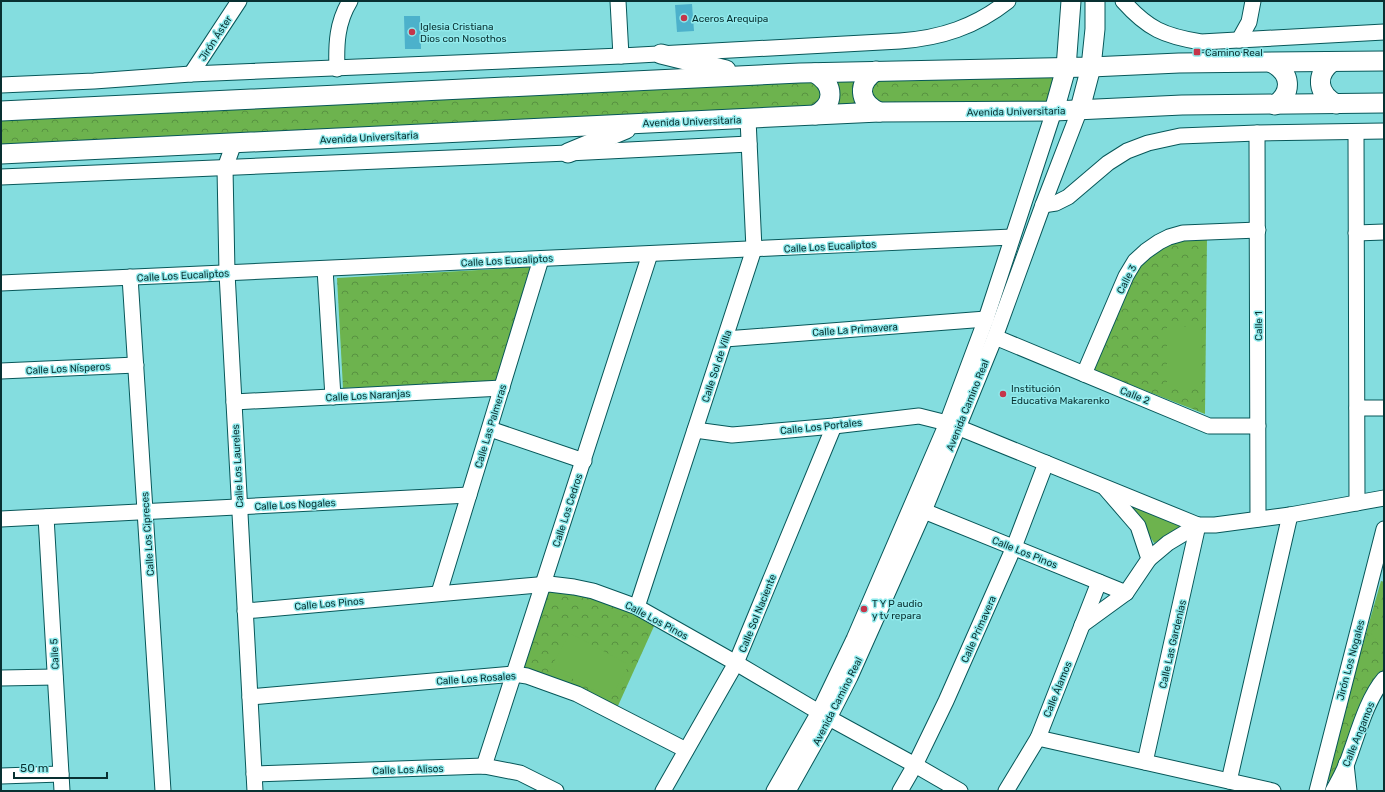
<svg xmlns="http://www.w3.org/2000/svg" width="1385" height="792" viewBox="0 0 1385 792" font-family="Rubik,sans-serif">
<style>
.park{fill:url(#park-crowns)}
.garden{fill:#6db34e}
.building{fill:#4cb1cb}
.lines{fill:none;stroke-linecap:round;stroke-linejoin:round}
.minor-casing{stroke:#075759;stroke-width:17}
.major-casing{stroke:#075759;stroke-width:21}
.minor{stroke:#fff;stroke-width:15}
.major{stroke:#fff;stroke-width:19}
.poi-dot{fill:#c5354a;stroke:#91eaec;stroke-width:1.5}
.labels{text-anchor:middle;stroke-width:3;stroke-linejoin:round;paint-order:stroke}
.poi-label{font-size:10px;fill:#083031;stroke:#91eaec;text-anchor:start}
.street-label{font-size:10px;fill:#083031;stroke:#91eaec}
</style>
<defs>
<pattern id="park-crowns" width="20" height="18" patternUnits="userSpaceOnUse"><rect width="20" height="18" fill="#6db34e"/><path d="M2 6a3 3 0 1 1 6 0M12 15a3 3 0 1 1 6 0" fill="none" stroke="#589241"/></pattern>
</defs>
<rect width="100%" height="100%" fill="#84dddf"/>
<!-- park -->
<g class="park">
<polygon points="1057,74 1049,105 1,149 1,117 809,78"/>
<polygon points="1207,238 1205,414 1093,370 1122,300 1141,264 1167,246 1183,240"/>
<polygon points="530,267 496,382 343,388 337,278"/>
<polygon points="1381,581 1384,582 1384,670 1380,674 1329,787 1328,766"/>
<polygon points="546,591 593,597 615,604 655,624 617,708 520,669"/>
</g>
<!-- garden -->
<g class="garden">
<polygon points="1167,327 1201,327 1202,384 1167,384"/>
<polygon points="1131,505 1186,526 1154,543"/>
<polygon points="1384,621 1384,651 1370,632"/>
<polygon points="570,633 629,665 610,699 551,667"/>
</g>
<!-- building -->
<g class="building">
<polygon points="692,4 694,31 677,32 675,5"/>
<polygon points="404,16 420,16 421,49 405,49"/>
</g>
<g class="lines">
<!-- minor casing -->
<g class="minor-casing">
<g id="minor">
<polyline points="618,1 621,56"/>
<path d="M1123,1C1148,29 1164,36 1201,42L1384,32"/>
<polyline points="1239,40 1249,22 1253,1"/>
<path d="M337,69C336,44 337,22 350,1"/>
<polyline points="191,74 239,1"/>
<path d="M1,85L94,81L191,74L621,56L900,41C941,38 975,27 1008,1"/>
<polyline points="1356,132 1357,503"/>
<polyline points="1257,133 1258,519"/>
<polyline points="234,143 225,168 227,273 255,791"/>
<polyline points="1,177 568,153 749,144"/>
<polyline points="1043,205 1056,203 1068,197 1108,163 1127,151 1148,143 1180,136 1257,133 1384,131"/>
<polyline points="1356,233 1384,232"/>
<polyline points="325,269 333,397"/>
<polyline points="130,277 163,791"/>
<polyline points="1,283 1012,237"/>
<polyline points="995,337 1209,426 1258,426"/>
<polyline points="725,339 986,319"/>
<polyline points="1,371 136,365"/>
<polyline points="1084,374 1126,276 1135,261 1146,251 1159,242 1169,237 1183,233 1258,230"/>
<polyline points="234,402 502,388"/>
<polyline points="1357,408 1384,408"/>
<polyline points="490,429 584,461"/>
<polyline points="695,430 732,435 834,426 919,416 947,423 972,433 1198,525 1215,525 1290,515 1384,498"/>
<polyline points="924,511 1126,593"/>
<polyline points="46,517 62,791"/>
<polyline points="1,519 469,495"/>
<polyline points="1149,559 1168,543 1198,525"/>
<polyline points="439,593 541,259"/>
<polyline points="637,607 754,249 748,119"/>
<polyline points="245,611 549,584 574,587 593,591 637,607 736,663 829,718 915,765 960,791"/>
<polyline points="1082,625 1126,593 1149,559 1138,526 1106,489"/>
<polyline points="1,678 55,677"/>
<polyline points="250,697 514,674 527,676 577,694 686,750"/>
<polyline points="1038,738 1273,791"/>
<polyline points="1145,762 1198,525"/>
<polyline points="1346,764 1349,791"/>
<polyline points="484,766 650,254"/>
<polyline points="254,774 484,766 520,773 556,791"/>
<polyline points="1,776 61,774"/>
<polyline points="1229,781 1290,515"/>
<polyline points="663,791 736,663 834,426"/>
<polyline points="774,791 819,712 854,639 947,423 986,319 1054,111"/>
<polyline points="788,791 829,718 850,677 924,511 995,337 1043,205 1080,109"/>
<polyline points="900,791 915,765 946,701 1014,547 1046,463"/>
<polyline points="1006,791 1038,738 1099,582"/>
<polyline points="1317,791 1384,529"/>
<path d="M1333,791C1338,782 1343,773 1347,763C1357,737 1366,700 1384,679"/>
</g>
</g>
<!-- major casing -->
<g class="major-casing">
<g id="major">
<polyline points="661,54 726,70"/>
<path d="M1332,62C1315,75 1317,93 1336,104"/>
<path d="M1272,63C1291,73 1293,92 1275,105"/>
<path d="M876,71C857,83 858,102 879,112"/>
<polyline points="1080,109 1091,67 1095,29 1095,1"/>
<polyline points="1,111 800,73 1091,67 1179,63 1384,61"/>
<polyline points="1054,111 1066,68 1071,1"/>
<path d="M815,115C835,104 835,85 815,73"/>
<polyline points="568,153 626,129"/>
<polyline points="1,154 879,112 1054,111 1182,105 1384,103"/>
</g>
</g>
<!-- minor -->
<use href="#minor" class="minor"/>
<!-- major -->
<use href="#major" class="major"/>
</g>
<!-- markers -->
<g class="poi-dot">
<circle cx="684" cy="18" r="4"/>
<circle cx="412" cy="32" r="4"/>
<rect x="1193" y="48" width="8" height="8" rx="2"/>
<circle cx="1003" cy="394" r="4"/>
<circle cx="864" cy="609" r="4"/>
</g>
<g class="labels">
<!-- poi labels -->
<g class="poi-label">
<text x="692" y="22">Aceros Arequipa</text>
<text x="420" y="30">Iglesia Cristiana<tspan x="420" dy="12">Dios con Nosothos</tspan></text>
<text x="1205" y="56">Camino Real</text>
<text x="1011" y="392">Institución<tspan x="1011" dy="12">Educativa Makarenko</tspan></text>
<text x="872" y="607">T Y P audio<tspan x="872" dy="12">y tv repara</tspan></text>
</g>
<!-- street labels -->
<g class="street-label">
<text transform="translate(215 38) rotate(-57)" y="4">Jirón Áster</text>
<text transform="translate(1016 111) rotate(-1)" y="4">Avenida Universitaria</text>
<text transform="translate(692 121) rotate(-2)" y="4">Avenida Universitaria</text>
<text transform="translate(369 137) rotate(-3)" y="4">Avenida Universitaria</text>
<text transform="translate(830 246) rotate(-3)" y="4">Calle Los Eucaliptos</text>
<text transform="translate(507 260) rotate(-3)" y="4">Calle Los Eucaliptos</text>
<text transform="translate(183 275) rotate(-3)" y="4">Calle Los Eucaliptos</text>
<text transform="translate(1126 279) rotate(-63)" y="4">Calle 3</text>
<text transform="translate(1258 326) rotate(-90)" y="4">Calle 1</text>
<text transform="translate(855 329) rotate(-4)" y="4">Calle La Primavera</text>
<text transform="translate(716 366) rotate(-72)" y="4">Calle Sol de Villa</text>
<text transform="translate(68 368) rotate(-3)" y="4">Calle Los Nísperos</text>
<text transform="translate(368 395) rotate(-3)" y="4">Calle Los Naranjas</text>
<text transform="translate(1135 395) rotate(22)" y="4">Calle 2</text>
<text transform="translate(967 405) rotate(-68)" y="4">Avenida Camino Real</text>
<text transform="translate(490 426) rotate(-73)" y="4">Calle Las Palmeras</text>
<text transform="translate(821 426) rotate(-6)" y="4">Calle Los Portales</text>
<text transform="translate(237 466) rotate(-93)" y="4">Calle Los Laureles</text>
<text transform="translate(295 504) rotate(-3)" y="4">Calle Los Nogales</text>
<text transform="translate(567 510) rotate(-72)" y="4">Calle Los Cedros</text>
<text transform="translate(147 534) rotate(-94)" y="4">Calle Los Cipreces</text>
<text transform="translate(1025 552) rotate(22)" y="4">Calle Los Pinos</text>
<text transform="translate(329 603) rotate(-5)" y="4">Calle Los Pinos</text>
<text transform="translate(757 613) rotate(-68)" y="4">Calle Sol Naciente</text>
<text transform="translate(657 620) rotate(28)" y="4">Calle Los Pinos</text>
<text transform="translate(978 629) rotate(-66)" y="4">Calle Primavera</text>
<text transform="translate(1172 644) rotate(-77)" y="4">Calle Las Gardenias</text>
<text transform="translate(54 654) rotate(-93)" y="4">Calle 5</text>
<text transform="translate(1350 660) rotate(-75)" y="4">Jirón Los Nogales</text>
<text transform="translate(476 678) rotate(-4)" y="4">Calle Los Rosales</text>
<text transform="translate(1057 689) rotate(-68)" y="4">Calle Álamos</text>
<text transform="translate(837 701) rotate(-63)" y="4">Avenida Camino Real</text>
<text transform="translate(1358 734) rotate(-68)" y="4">Calle Angamos</text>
<text transform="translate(408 769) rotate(-2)" y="4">Calle Los Alisos</text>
</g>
</g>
<!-- border -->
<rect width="1385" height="792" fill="none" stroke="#083031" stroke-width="4"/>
<!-- scale -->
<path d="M14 772v6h93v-6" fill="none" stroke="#083031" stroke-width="2"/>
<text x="20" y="772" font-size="12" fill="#083031" stroke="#91eaec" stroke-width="3" paint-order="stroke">50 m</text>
</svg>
